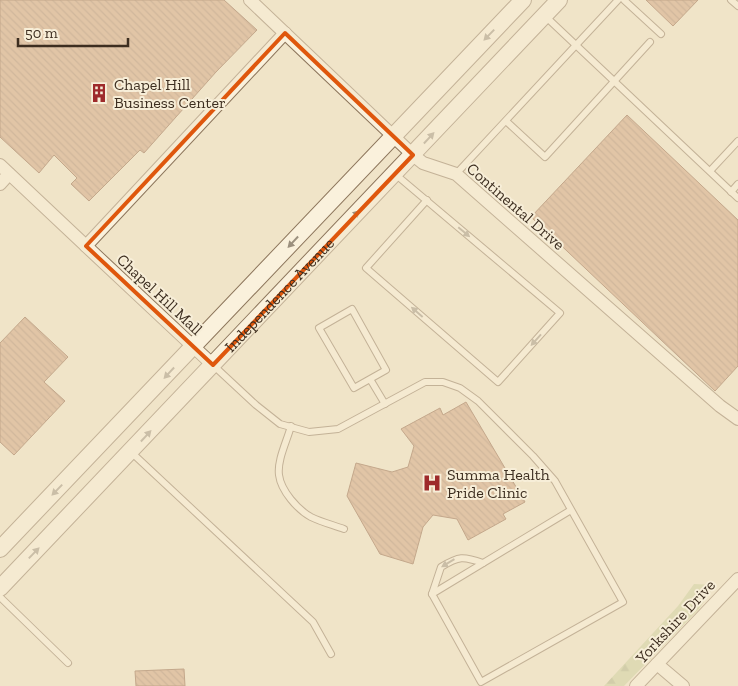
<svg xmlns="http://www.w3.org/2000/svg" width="738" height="686" viewBox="0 0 738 686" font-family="'Zilla Slab',serif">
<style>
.forest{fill:url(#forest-firs)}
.building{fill:url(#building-back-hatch);stroke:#8d5f41}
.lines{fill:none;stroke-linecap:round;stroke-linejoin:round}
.service-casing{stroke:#8d765c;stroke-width:8}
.minor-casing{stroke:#8d765c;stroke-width:14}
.tertiary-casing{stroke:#8d765c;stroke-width:18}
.service{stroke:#faf1dc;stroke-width:6}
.minor{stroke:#faf1dc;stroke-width:12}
.tertiary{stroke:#faf1dc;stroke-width:16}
.oneway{fill:#9c907e}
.marked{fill:none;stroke:#df570d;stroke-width:4;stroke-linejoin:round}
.labels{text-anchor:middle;stroke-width:4;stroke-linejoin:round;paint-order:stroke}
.poi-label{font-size:16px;fill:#3d2e20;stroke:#f7eed8;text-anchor:start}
.street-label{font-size:16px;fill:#3d2e20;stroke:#f7eed8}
</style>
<defs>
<pattern id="forest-firs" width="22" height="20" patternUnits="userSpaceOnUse" patternTransform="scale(1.25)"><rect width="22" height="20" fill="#c9cf9b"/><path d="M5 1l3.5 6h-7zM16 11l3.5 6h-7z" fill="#aeb285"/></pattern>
<pattern id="building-back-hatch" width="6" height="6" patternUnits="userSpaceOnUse" patternTransform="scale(1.25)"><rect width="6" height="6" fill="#cf9f7d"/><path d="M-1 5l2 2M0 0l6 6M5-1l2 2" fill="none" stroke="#a98266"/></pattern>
</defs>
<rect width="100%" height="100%" fill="#f0e4c8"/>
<!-- forest -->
<polygon class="forest" points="694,584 715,585 699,609 624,686 604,686 678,606"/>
<!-- building -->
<g class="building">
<polygon points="0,0 224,0 257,30 216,72 144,153 140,150 89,201 71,184 77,178 54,155 39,173 0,137"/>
<polygon points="646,0 698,0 673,26"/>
<polygon points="627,115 738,220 738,366 715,391 531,217"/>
<polygon points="25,317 68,357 44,382 65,401 14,455 0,442 0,343"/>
<polygon points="466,402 525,502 503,514 506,519 468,540 457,519 433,515 423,527 413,564 380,554 347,496 356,463 392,472 408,467 414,446 401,429 440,408 443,415"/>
<polygon points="184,669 185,686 136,686 135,671"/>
</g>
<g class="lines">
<!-- service casing -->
<g class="service-casing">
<g id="service">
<polyline points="624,0 661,34"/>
<polyline points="731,0 738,6"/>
<polyline points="544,15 738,198"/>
<polyline points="506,121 545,157 650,42"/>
<polyline points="710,171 738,141"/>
<polyline points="395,174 560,313 498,382 366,268 427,200"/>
<polyline points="456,174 618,0"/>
<polyline points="731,192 738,184"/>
<polyline points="214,366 256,405 280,424 309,432 338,429 425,382 443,382 460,388 478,401 533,456 555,481 623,602 481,682 432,594 571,510"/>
<polyline points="370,379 354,388 319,328 352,309 386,370 370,379 385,404"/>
<path d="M291,426C287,441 277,460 279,475C281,491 298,510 311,517C321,522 333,525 344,529"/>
<polyline points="131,452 313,622 331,654"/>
<path d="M432,594L441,567C459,556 463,556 483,563"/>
<polyline points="0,597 68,663"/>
</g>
</g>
<!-- minor casing -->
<g class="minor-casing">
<g id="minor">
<polyline points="250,0 413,155 423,163 456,174 720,406 738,419"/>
<polyline points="0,165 86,246 285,33"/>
<polyline points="0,184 9,174"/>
<polyline points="86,246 213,365"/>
<polyline points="657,664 683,686"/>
<polyline points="636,686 738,579"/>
</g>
</g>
<!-- tertiary casing -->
<g class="tertiary-casing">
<g id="tertiary">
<polyline points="0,549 523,0"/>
<path id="s1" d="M0,588L559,0"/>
</g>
</g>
<!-- service -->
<use href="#service" class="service"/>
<!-- minor -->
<use href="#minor" class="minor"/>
<!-- tertiary -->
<use href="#tertiary" class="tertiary"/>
</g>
<!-- one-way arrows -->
<defs><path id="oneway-solid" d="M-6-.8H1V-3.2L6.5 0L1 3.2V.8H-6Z" transform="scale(1.25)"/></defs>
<g class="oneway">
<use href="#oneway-solid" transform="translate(489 35) rotate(134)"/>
<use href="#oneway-solid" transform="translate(429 138) rotate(-47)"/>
<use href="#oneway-solid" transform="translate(354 216) rotate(-46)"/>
<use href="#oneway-solid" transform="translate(464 232) rotate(40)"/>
<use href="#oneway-solid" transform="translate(293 242) rotate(133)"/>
<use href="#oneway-solid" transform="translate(417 312) rotate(-139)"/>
<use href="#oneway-solid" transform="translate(536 340) rotate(132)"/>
<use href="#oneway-solid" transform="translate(169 373) rotate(133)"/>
<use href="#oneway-solid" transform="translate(146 436) rotate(-47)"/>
<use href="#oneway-solid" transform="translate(57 490) rotate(134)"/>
<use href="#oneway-solid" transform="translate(34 553) rotate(-46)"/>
<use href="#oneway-solid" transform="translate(448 563) rotate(149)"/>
</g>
<!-- marked area -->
<path d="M0 0H738V686H0ZM285,33L413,155L213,365L86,246Z" fill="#f0e4c8" fill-opacity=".55" fill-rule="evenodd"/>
<path class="marked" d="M285,33L413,155L213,365L86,246Z"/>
<!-- icons -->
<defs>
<g id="building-bare" transform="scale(1.5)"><path d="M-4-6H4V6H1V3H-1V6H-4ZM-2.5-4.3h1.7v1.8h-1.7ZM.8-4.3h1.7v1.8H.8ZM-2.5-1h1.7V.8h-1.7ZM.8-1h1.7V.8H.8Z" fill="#9e2a2b" stroke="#f7eed8" stroke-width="2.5" paint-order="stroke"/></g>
<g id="hospital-bare" transform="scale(1.5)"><path d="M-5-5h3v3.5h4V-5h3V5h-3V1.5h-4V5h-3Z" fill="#9e2a2b" stroke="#f7eed8" stroke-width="2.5" paint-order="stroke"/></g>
</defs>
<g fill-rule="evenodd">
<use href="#building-bare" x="99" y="93"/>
<use href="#hospital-bare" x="432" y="483"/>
</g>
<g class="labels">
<!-- poi labels -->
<g class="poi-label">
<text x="114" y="90">Chapel Hill<tspan x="114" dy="18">Business Center</tspan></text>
<text x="447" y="480">Summa Health<tspan x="447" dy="18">Pride Clinic</tspan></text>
</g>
<!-- street labels -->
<g class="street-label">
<text transform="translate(516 206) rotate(41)" y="6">Continental Drive</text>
<text transform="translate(160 294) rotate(43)" y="6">Chapel Hill Mall</text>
<text dy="6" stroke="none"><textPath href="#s1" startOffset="405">Independence Avenue</textPath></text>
<text transform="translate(675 621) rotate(-47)" y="6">Yorkshire Drive</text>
</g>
</g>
<!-- scale -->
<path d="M18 38v8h110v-8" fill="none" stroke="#3d2e20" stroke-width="2.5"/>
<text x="25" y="38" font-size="15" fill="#3d2e20" stroke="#f7eed8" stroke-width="4" paint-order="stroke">50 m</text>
</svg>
